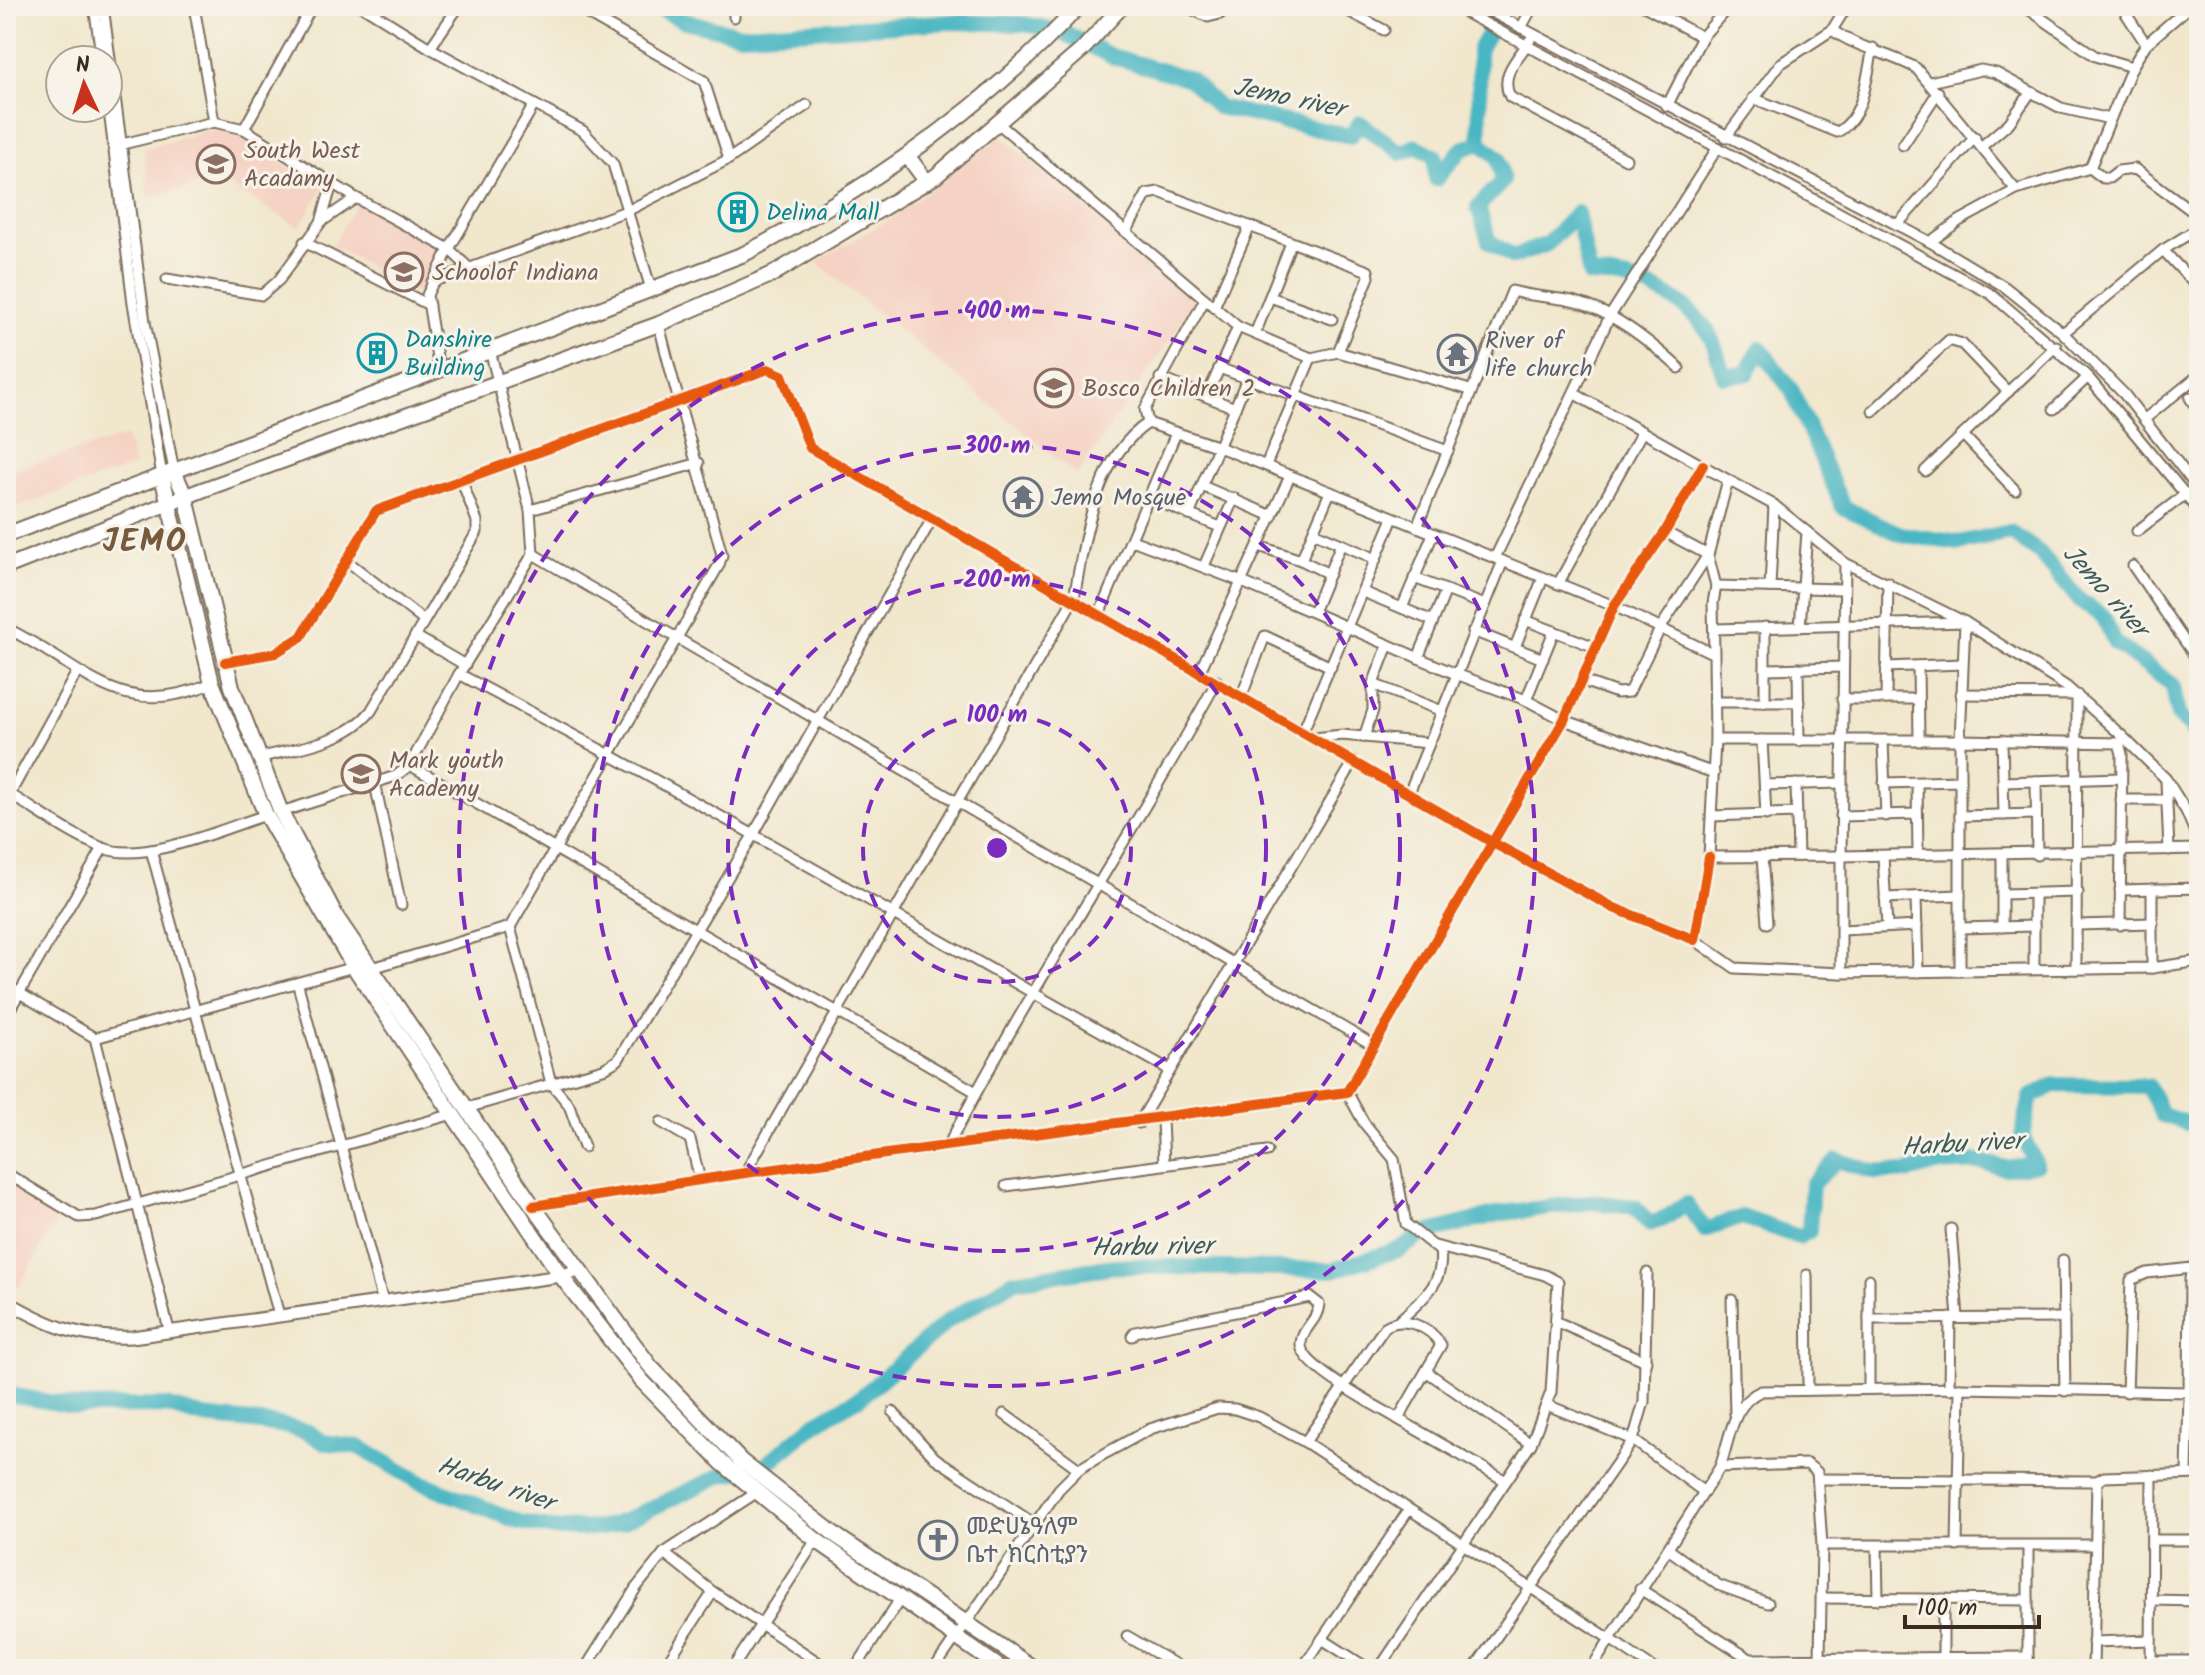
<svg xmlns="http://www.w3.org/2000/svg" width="2205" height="1675" viewBox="0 0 2205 1675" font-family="Kalam,'Noto Sans Ethiopic',sans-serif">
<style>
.built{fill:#f5d2c3}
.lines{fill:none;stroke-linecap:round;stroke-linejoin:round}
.river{stroke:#48b6c3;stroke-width:16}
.minor-casing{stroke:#7b6c5b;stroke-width:13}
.tertiary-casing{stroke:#7b6c5b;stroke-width:15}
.primary-casing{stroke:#7b6c5b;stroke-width:18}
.minor{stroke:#fff;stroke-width:9}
.tertiary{stroke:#fff;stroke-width:11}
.primary{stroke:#fff;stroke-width:14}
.cycleway-casing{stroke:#f7f3e8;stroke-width:15}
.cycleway{stroke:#e8590c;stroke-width:10}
.ring{fill:none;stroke:#7b2cbf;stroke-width:4;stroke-dasharray:14 10}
.labels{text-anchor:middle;stroke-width:6;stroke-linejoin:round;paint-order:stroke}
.education-label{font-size:24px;fill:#785e54;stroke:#f7f3e8;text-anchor:start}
.culture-label{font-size:24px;fill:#0d838f;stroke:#f7f3e8;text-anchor:start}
.worship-label{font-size:24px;fill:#5b616d;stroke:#f7f3e8;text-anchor:start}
.water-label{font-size:26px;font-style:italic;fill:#405b58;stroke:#f7f3e8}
.district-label{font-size:32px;font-weight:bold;letter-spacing:2px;fill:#765a3c;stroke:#f7f3e8}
.centre{fill:#7b2cbf;stroke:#f7f3e8;stroke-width:4}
.ring-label{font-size:24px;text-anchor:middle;font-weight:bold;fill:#7b2cbf;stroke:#f7f3e8;stroke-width:6;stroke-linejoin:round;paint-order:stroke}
</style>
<rect width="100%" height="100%" fill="#f7f3e8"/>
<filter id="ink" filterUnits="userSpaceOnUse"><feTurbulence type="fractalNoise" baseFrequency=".0125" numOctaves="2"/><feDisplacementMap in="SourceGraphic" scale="16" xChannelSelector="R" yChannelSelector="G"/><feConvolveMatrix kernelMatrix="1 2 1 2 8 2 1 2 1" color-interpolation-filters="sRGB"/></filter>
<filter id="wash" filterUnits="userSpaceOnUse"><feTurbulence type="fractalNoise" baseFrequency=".006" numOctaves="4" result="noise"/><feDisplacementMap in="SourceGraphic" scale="32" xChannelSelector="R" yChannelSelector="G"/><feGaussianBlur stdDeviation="1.8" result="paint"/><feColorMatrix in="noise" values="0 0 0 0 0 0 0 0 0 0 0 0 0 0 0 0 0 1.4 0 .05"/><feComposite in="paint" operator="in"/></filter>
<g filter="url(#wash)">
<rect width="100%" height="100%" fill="#f1e7cd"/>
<!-- built -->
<g class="built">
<polygon points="211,129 229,131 324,187 299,227 220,180 148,198 144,149"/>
<polygon points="1001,136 1196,301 1077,475 816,262 893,217"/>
<polygon points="358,202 442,248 419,295 332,245"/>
<polygon points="126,436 134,466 16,508 6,472"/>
<polygon points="6,1179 57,1211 58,1218 20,1286 15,1287 6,1284"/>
</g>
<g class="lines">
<!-- river -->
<g class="river">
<path d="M654,6L684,21L741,34L950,22L1024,24L1060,31L1111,56L1190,79L1218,107L1350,136L1360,123L1401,153L1416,146L1435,156L1436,179L1462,149L1480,143L1498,157L1503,181L1478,207L1489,241L1513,257L1547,244L1577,213L1590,275C1633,276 1679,293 1706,329C1715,341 1719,362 1724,376L1746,374L1760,348L1792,391L1843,507L1900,534L1959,543L2010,532L2040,553L2080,601L2103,616L2115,643L2173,685L2178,715L2199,738"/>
<polyline points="1480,143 1479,50 1504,6"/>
<polyline points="6,1394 78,1407 166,1406 204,1417 280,1425 308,1432 323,1442 359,1447 418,1481 519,1522 554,1529 601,1528 624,1521 722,1475 763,1467 816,1423 861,1397 949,1320 1014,1281 1115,1266 1333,1270 1401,1249 1423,1234 1502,1213 1591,1202 1635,1207 1649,1224 1664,1219 1686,1204 1705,1230 1742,1217 1799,1237 1809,1231 1812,1184 1837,1160 1874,1172 1907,1172 1936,1164 1980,1162 2006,1168 2036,1164 2022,1136 2031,1097 2054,1085 2148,1086 2162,1115 2199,1127"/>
</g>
</g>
</g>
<g filter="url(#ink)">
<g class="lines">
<!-- minor casing -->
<g class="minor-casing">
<g id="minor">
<polyline points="94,6 102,60"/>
<polyline points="103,6 145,322 174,471"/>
<polyline points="194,6 214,122"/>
<polyline points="362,6 430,48 583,131 613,164 651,289"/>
<polyline points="574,6 704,81 729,159"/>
<polyline points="1185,6 1208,17 1220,14 1226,6"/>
<polyline points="1339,6 1384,30"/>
<polyline points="1453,6 1991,294 2088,377 2199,511"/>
<polyline points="1480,6 1930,242 2005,287 2063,333 2124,394 2199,490"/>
<polyline points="1644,6 1702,37"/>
<polyline points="2024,6 2095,56 2132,67"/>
<polyline points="2121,6 2146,44"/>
<polyline points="734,17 734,6"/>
<polyline points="1521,28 1533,6"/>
<path d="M1832,30C1857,48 1888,53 1916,68L2016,190"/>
<path d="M1530,40C1518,59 1499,74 1510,97L1626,159"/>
<polyline points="430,48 459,6"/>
<polyline points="1930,82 1981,70 1996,73 2061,108 2110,119"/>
<path d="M1753,98L1837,132C1864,119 1867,75 1873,48"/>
<polyline points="108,103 133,303 162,476"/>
<polyline points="1667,106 1702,37 1729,6"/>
<polyline points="999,124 1238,327 1311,358 1338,352 1470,390"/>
<polyline points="244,129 312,6"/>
<polyline points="1726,137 1780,64 1832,30 1847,6"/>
<polyline points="1903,145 1938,92"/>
<polyline points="114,146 214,122 244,129 356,198 449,249 470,269"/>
<polyline points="1982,146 2009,123 2031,92"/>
<polyline points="2090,168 2103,178 2109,178 2118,171 2135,169 2192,211 2197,217 2197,229 2163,250"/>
<polyline points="321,222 332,184"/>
<polyline points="1897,225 1975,137"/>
<polyline points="1126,232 1147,194 1159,192 1368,271 1369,277 1338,352"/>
<polyline points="304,242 429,305"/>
<polyline points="1930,242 1959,221 2016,190 2090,168 2132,67 2146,44 2190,6"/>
<polyline points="167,279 262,295 279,280 321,222 356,198"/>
<polyline points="432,282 629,210 729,159 807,105"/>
<polyline points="1270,297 1332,319"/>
<polyline points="1214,307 1250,226"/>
<polyline points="2063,333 2163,250 2199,289"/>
<polyline points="1255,334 1291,243"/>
<polyline points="1219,368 1448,451"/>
<polyline points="439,370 427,295 449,249 534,105"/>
<polyline points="1160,378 1235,408 1189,515"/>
<polyline points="1575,394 1728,480"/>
<polyline points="1207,396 1238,327"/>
<polyline points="2190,398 2199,411"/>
<polyline points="1235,408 1247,378"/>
<polyline points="2054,409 2088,377"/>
<polyline points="1873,411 1949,340 1962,344 2008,392"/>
<polyline points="2146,418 2199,375"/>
<polyline points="1148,423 1219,447 1614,606 1714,654 1715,740 1960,740 1965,622 1845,563 1774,505 1728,480 1708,555 1716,586 1713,603 1714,654"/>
<polyline points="1148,423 1145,409 1205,299"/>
<polyline points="1963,435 2015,490"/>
<polyline points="1266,465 1311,358"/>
<polyline points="1925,471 2056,346"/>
<polyline points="1202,486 1272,516"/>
<polyline points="1149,498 1220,527"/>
<polyline points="530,510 699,463"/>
<path d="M1417,527L1512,291C1530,296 1549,297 1567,300C1609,308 1648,340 1679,368"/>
<polyline points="2137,531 2187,493"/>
<polyline points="1313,532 1376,559"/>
<polyline points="1132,540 1242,582 1456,674 1526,700 1564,720 1714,773"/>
<polyline points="1259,546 1301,560 1329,574"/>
<polyline points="533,554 1373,1045"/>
<polyline points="1495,558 1610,316 1718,147"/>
<polyline points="346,560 424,621"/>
<polyline points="1301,560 1330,492"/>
<polyline points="1845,563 1841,856 2199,849"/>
<polyline points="1204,566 1234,498"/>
<polyline points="2133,566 2199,662"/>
<polyline points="1414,578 1485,605"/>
<polyline points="1558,584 1642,432"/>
<polyline points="1716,586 1843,589"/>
<polyline points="1770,587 1774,505"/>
<polyline points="1363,592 1433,621"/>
<polyline points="1402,608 1433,534"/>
<polyline points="1100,612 1176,433"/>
<polyline points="1313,612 1341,544"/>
<polyline points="1525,620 1595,647"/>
<polyline points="1800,627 1807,532"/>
<path d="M6,628C84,665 117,724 212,683"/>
<polyline points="1714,629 1965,622 2067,687 2120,734 2166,779 2186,811 2199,842"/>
<polyline points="1473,631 1543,659"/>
<polyline points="415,636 465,665"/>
<polyline points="1515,647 1543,578"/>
<polyline points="1418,658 1446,590"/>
<polyline points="225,662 275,653 301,637 376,511 768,369 782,375 810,448 1495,844 1614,908 1695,940 1709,857"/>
<polyline points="1918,666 1919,741"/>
<polyline points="1886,667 1962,664"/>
<polyline points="1798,668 1799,741"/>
<polyline points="1765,669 1843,667"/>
<polyline points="1200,671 1290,476"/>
<path d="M459,674C699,800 933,938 1170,1070"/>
<polyline points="1583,681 1617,693 1629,692 1661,627 1708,555 1665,532"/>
<polyline points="1373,684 1442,711"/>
<polyline points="1961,694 2077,695 2076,969"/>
<polyline points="1242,695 1265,636 1331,667"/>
<polyline points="1842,699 1917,699"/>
<polyline points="1886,699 1888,582"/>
<polyline points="1526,700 1554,631"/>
<polyline points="1714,702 1799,702"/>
<polyline points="1765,702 1765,627"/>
<polyline points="1303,731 1393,518"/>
<polyline points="1364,737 1373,710 1373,684 1388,645"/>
<polyline points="1314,738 1342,735 1429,743"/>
<polyline points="1715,740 1709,857 1841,856 1841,973 1960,971 1960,740 2119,743 2122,754 2120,925"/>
<polyline points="1762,740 1766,815"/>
<polyline points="2002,740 2004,815"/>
<polyline points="1883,741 1886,816"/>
<path d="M258,758C295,748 346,743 371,711L477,532V521L461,479"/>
<polyline points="410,765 976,1092"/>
<polyline points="2036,781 2037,855"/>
<polyline points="2166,781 2169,850"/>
<polyline points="2003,782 2121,778"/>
<polyline points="1884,783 1960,781"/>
<polyline points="1917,783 1918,855"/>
<polyline points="375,784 401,905"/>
<polyline points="1796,784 1798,856"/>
<polyline points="1765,785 1841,783"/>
<path d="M6,792C37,810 70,835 103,848C145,864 224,828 266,815"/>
<polyline points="1409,793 1503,561"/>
<polyline points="2121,800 2167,800"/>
<polyline points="6,801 77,672"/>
<polyline points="281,812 396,776 410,765 459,674 533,554 530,510 490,350"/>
<polyline points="1712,816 1796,813"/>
<polyline points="1841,816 1917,814"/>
<polyline points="1960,816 2036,814"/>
<polyline points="151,850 279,1315"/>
<polyline points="2002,855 2002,927"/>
<polyline points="1883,856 1887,927"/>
<polyline points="1762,857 1767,923"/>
<polyline points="2152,889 2152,968"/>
<polyline points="2120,890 2199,888"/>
<polyline points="2002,894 2078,892"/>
<polyline points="2034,894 2034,969"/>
<polyline points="1916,897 1918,972"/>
<polyline points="1885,898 1960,895"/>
<polyline points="2077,925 2153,923"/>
<polyline points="510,927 551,1083 569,1105 584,1147"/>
<polyline points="1960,928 2034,926"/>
<polyline points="1842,930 1917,926"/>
<polyline points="1695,940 1735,968 1841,973"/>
<path d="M372,968L510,927L719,565L722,555C702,478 677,402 659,324"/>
<polyline points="1960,971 2152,968 2199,961"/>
<polyline points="6,985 95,1038 354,967"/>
<polyline points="298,985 383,1302"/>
<polyline points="6,1016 103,848"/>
<polyline points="95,1038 169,1330"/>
<path d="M1347,1092L1364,1123L1394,1159L1406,1224L1440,1251C1445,1284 1421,1300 1399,1321"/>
<polyline points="467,1108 603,1069 618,1060 752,837 932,519"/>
<polyline points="1162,1120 1164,1164"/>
<polyline points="661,1122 690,1139 700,1180"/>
<polyline points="1139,1123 1354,761"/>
<path d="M948,1146C1030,987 1131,838 1217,681"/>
<polyline points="6,1173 79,1217 96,1216 453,1114"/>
<path d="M745,1173L1074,598C1085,539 1094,459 1148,423"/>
<polyline points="1006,1186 1267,1151"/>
<polyline points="533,1206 745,1173 1347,1092 1564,720 1614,606 1665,532 1703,465"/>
<polyline points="1951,1229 1958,1318"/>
<polyline points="1435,1246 1545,1275 1558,1282 1551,1392 1531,1444 1506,1481"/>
<polyline points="2063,1260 2065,1391"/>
<polyline points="2199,1262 2192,1268 2190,1279 2189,1392 2199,1393"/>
<polyline points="1647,1273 1644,1402 1633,1440 1704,1492"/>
<polyline points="1807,1275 1808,1388"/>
<polyline points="1869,1279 1869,1388"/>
<polyline points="1732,1300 1735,1414"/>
<polyline points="1869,1319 2064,1318"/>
<polyline points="1557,1322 1646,1361"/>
<path d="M1132,1336L1135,1332L1310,1297L1319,1304C1318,1321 1302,1328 1301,1343C1298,1366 1379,1407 1398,1419"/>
<polyline points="1427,1372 1531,1444"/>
<polyline points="1949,1389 1950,1318"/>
<polyline points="2127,1392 2131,1280 2147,1273 2192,1268"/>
<polyline points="893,1412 935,1458 1033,1523"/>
<polyline points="1004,1414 1079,1469"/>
<path d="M1305,1442L1385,1327C1403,1315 1431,1327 1441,1345L1398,1419L1506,1481L1379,1669"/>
<path d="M1720,1467C1730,1440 1731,1404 1761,1391L1960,1388L2189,1392L2187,1474"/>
<polyline points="1820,1479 2097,1481 2104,1477 2199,1474"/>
<polyline points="2152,1540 2199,1540"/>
<polyline points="1822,1545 2094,1545"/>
<polyline points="1877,1546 1878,1599"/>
<polyline points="1957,1546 1960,1388"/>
<polyline points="2028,1547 2028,1669"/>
<polyline points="1668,1549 1718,1585 1768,1603"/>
<polyline points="664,1553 713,1592 828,1669"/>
<polyline points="1640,1589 1750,1659 2028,1657"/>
<polyline points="1822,1598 2028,1600"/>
<polyline points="2151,1600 2199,1601"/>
<polyline points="1127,1636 1183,1669"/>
<polyline points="1322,1639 1369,1669"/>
<polyline points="2093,1642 2151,1640"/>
<polyline points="1943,1659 1943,1599"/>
<polyline points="2151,1661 2199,1661"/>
<polyline points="585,1669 636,1588 664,1553 759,1491"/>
<polyline points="663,1669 713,1592"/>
<polyline points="732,1669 816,1540"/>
<polyline points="855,1669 900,1599"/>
<polyline points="934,1669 1059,1489 1079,1469 1106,1453 1150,1429 1218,1408 1235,1409 1259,1417 1305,1442 1610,1639 1591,1669"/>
<polyline points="1302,1669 1408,1511"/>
<polyline points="1474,1669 1633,1440 1547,1405"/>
<polyline points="1654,1669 1610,1639 1720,1467 1807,1464 1817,1472 1822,1545 1820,1658"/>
<polyline points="2093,1669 2097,1481"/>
<polyline points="2151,1669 2152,1475"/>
</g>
</g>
<!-- tertiary casing -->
<g class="tertiary-casing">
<path id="tertiary" d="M6,1301C51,1327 80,1339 132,1337L561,1276L580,1269"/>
</g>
<!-- primary casing -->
<g class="primary-casing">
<g id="primary">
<polyline points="909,158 927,182"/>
<polyline points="174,471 186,498 232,687 281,812 337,918 533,1206 650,1366 741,1461 838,1537 1035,1669"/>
<polyline points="162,476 212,683 266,815 354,967 561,1276 642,1381 722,1463 816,1540 1002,1669"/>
<path d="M6,535L744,254C869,189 983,110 1079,6"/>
<polyline points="6,567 202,490 659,324 773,274 936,176 1082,50 1122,6"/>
</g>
</g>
<!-- minor -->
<use href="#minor" class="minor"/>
<!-- tertiary -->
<use href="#tertiary" class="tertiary"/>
<!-- primary -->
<use href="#primary" class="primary"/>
<!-- cycleway casing -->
<g class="cycleway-casing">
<g id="cycleway">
<polyline points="225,662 275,653 301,637 376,511 768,369 782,375 810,448 1495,844 1614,908 1695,940 1709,857"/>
<polyline points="533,1206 745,1173 1347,1092 1564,720 1614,606 1665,532 1703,465"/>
</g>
</g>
<!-- cycleway -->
<use href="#cycleway" class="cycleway"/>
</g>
</g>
<!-- distance rings -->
<g class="ring">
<circle cx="997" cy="848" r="134"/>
<circle cx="997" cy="848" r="269"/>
<circle cx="997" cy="848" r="403"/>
<circle cx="997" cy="848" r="538"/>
</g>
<!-- icons -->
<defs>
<g id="school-ring" transform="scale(2)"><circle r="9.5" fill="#f7f3e8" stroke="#8d6e63" stroke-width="1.5"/><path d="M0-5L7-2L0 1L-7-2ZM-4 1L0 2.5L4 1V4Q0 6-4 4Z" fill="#8d6e63"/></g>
<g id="building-ring" transform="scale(2)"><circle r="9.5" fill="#f7f3e8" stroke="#0f9aa8" stroke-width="1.5"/><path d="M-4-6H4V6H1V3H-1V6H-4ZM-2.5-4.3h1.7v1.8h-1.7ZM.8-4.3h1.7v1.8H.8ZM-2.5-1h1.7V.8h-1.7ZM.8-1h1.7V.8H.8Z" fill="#0f9aa8"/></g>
<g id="temple-ring" transform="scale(2)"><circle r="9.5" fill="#f7f3e8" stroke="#6b7280" stroke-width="1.5"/><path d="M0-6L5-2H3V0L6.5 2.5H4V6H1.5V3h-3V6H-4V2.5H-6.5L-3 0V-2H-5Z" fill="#6b7280"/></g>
<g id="church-ring" transform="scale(2)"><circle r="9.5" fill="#f7f3e8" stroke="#6b7280" stroke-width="1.5"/><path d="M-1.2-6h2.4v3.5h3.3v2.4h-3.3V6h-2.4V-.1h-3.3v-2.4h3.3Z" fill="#6b7280"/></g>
</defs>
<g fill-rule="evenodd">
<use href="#school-ring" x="216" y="164"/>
<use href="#building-ring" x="738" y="212"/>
<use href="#school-ring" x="404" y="272"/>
<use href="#building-ring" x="377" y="353"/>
<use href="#temple-ring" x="1457" y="354"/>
<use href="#school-ring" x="1054" y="388"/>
<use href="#temple-ring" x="1023" y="497"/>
<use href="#school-ring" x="361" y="774"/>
<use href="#church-ring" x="938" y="1540"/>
</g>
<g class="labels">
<!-- education labels -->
<g class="education-label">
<text x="244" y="158">South West<tspan x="244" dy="28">Acadamy</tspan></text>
<text x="432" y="280">Schoolof Indiana</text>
<text x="1082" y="396">Bosco Children 2</text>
<text x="389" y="768">Mark youth<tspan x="389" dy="28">Academy</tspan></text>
</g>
<!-- culture labels -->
<g class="culture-label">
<text x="766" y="220">Delina Mall</text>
<text x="405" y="347">Danshire<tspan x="405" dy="28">Building</tspan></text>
</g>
<!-- worship labels -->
<g class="worship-label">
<text x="1485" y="348">River of<tspan x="1485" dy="28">life church</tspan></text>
<text x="1051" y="505">Jemo Mosque</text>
<text x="966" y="1534">መድሀኔዓለም<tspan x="966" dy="28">ቤተ ክርስቲያን</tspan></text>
</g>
<!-- water labels -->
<g class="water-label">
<text transform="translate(1289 97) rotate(12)" y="9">Jemo river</text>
<text transform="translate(2106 590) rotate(48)" y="9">Jemo river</text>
<text transform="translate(1962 1143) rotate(-3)" y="9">Harbu river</text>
<text transform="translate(1152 1246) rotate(-1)" y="9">Harbu river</text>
<text transform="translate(496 1483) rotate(19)" y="9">Harbu river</text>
</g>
<!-- district labels -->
<g class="district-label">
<text x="145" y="551">JEMO</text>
</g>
</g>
<circle cx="997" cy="848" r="12" class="centre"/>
<g class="ring-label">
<text x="997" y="318">400 m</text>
<text x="997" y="453">300 m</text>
<text x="997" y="587">200 m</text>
<text x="997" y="722">100 m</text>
</g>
<!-- margin -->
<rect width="2205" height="1675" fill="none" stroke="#f7f3e8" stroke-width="32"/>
<!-- north arrow -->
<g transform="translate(84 84) rotate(356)"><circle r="38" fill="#f7f3e8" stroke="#aca397" stroke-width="2"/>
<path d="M0-6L14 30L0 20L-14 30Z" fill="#c8321e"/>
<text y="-12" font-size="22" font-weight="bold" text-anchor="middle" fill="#3b2a1e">N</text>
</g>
<!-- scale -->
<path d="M1905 1615v12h134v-12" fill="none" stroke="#3b2a1e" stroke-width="4"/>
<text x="1917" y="1615" font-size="24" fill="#3b2a1e" stroke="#f7f3e8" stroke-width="6" paint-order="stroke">100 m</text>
</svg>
